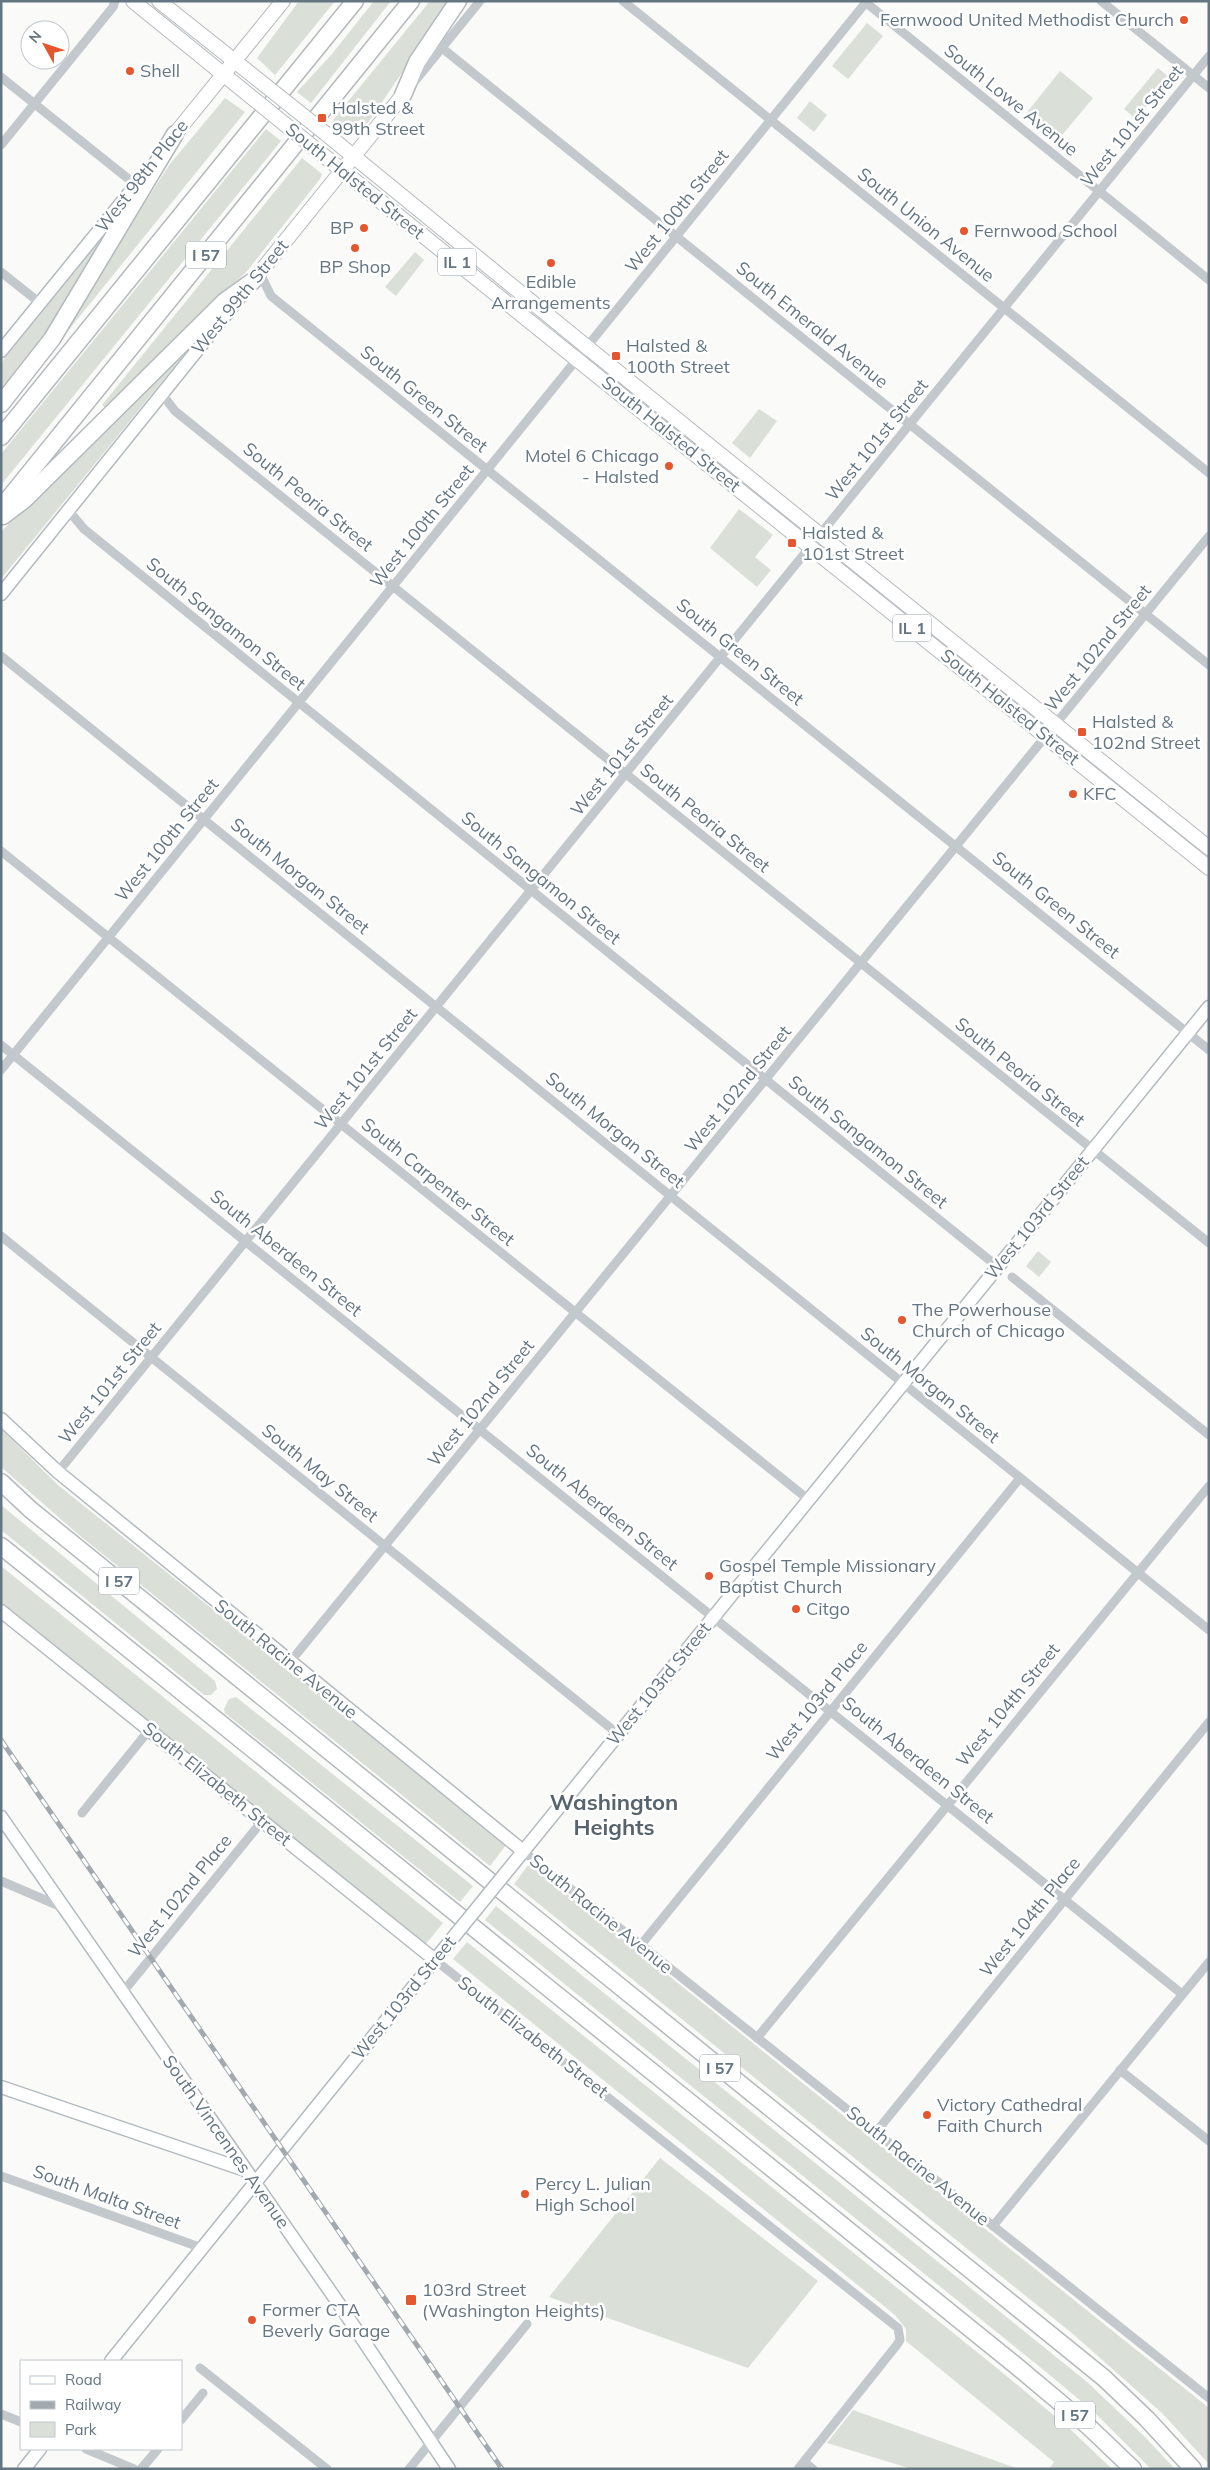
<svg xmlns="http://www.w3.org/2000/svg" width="1210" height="2470" viewBox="0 0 1210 2470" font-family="Mulish,sans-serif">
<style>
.green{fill:#dadfd7}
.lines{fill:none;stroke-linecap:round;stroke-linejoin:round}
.secondary-casing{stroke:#b3babf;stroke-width:15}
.primary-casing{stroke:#b5babe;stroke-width:16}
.highway-casing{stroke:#b4b9bd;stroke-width:19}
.street{stroke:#c3c8cc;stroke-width:9}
.secondary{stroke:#fff;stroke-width:12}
.primary{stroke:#fff;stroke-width:14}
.highway{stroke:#fff;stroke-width:16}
.rail-casing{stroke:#a2aab0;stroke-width:5}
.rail{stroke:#fff;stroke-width:3;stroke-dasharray:9;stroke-linecap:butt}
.secondary-bridge-casing{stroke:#b3babf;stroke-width:15;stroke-linecap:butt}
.primary-bridge-casing{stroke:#b5babe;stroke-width:16;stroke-linecap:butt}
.secondary-bridge{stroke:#fff;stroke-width:12}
.primary-bridge{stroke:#fff;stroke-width:14}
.poi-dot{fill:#e4572e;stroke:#fff;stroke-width:2}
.labels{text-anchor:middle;stroke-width:5;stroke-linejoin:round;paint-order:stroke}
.shield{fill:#fff;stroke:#939fa8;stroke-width:1}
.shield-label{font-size:16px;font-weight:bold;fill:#657683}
.poi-label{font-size:18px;fill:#657683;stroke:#fff;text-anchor:start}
.street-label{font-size:18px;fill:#657683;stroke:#fff}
.district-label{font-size:22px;font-weight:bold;fill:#57646e;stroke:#fff}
</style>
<rect width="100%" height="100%" fill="#fafaf8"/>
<!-- green -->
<g class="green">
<polygon points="299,1 335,1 275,75 257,58"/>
<polygon points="374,1 391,1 311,103 297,92 332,54"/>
<polygon points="430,1 451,1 367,124 352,136 333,120"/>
<polygon points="867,23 883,36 848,79 832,66"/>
<polygon points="1158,68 1170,78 1136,119 1124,109"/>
<polygon points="1060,71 1093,98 1057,141 1025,115"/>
<polygon points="225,98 245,112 63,337 59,334 170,164"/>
<polygon points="810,101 827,115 814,132 797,118"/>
<polygon points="266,129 281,141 1,485 1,454"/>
<polygon points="302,158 322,174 320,179 247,271 108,410 102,405"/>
<polygon points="116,221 40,345 1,395 1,363"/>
<polygon points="415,252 424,260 396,296 385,287"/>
<polygon points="190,347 1,579 1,532 39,492"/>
<polygon points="759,409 777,421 750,458 732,443"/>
<polygon points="739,509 773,535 755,557 771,570 757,587 710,548"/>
<polygon points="1038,1251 1051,1262 1039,1277 1026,1266"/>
<polygon points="1,1429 58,1485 506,1845 490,1866 79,1535 1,1467"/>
<polygon points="1,1505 215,1681 217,1689 211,1695 204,1695 1,1530"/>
<polygon points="1,1566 443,1923 425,1945 1,1604"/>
<polygon points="236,1697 473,1886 460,1902 225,1713 224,1709 229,1699"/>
<polygon points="529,1864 1209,2408 1209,2464 1162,2413 1073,2334 514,1884"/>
<polygon points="496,1906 1086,2381 1144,2436 1175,2469 1151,2469 1093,2411 1040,2367 485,1920"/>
<polygon points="467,1942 1003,2373 1070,2429 1112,2469 1049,2469 1054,2462 906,2341 906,2329 895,2315 453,1959"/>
<polygon points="660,2158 818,2281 748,2368 549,2297"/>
<polygon points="853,2410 1019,2469 912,2469 827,2443"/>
</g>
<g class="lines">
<!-- secondary casing -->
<g class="secondary-casing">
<g id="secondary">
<polyline points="1,351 140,180"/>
<polyline points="1,594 244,292"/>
<polyline points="1,1419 58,1472 523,1851"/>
<polyline points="1,1611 435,1960"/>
<polyline points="1,1817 339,2304 449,2469"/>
<polyline points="504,1875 1209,1007"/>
<polyline points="1,2087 245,2170"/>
<polyline points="111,2361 456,1934"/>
<polyline points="24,2469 40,2449"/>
</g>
</g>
<!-- primary casing -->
<g class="primary-casing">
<g id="primary">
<polyline points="133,1 255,100"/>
<polyline points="159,1 266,86"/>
<polyline points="325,133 587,347 1209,848"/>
<polyline points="175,134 283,1"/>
<polyline points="313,147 1209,868"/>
<polyline points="253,281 403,95"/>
</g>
</g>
<!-- highway casing -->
<g class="highway-casing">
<g id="highway">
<polyline points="403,95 417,62 458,1"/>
<polyline points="1,404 52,339 175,134"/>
<polyline points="1,437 355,1"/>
<polyline points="1,508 411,1"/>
<polyline points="3,516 24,500 225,301 253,281"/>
<polyline points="1,1482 31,1510 1104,2378 1147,2419 1193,2469"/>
<polyline points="1,1546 1014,2364 1088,2426 1133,2469"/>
</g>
</g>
<!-- street -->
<g class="street">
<polyline points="623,1 1209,473"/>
<polyline points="864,1 1209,280"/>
<polyline points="1101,1 1209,88"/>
<polyline points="442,48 1209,665"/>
<polyline points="1,77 136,185"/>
<polyline points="415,81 480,1"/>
<polyline points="1,145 113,7 115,1"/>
<polyline points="1,272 40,303"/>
<polyline points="260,273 271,296 1209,1050"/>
<polyline points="162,394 175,411 1209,1243"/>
<polyline points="68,510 84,529 998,1267"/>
<polyline points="1,656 1209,1630"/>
<polyline points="1,851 809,1500"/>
<polyline points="1,1045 1182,1994"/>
<polyline points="1,1070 867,1"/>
<polyline points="1,1236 618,1734"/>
<polyline points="1012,1277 1209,1435"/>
<polyline points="58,1472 1209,56"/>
<polyline points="290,1662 1209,536"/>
<polyline points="82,1813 150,1729"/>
<polyline points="523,1851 1209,2398"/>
<polyline points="1,1881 64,1908"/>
<polyline points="640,1946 1020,1478"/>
<polyline points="435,1960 898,2328 900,2340 896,2346 798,2469"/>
<polyline points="123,1992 263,1820"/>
<polyline points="757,2038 1209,1486"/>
<polyline points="1120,2070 1209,2141"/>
<polyline points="876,2132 1209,1722"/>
<polyline points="1,2176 202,2248"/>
<polyline points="993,2226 1209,1962"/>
<polyline points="200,2368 327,2469"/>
<polyline points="1,2414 21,2422"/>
<polyline points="181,2420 203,2393"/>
<polyline points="86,2449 134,2469"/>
<polyline points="804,2462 813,2469"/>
<polyline points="141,2469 158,2449"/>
<polyline points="409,2469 527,2324"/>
</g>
<!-- secondary -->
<use href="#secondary" class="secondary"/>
<!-- primary -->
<use href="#primary" class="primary"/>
<!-- highway -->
<use href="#highway" class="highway"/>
<!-- rail casing -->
<g class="rail-casing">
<polyline id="rail" points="1,1740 502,2469"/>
</g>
<!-- rail -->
<use href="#rail" class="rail"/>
<!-- secondary-bridge casing -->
<g class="secondary-bridge-casing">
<polyline id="secondary-bridge" points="456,1934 504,1875"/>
</g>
<!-- primary-bridge casing -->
<g class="primary-bridge-casing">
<g id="primary-bridge">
<polyline points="266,86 325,133"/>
<polyline points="255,100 313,147"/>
</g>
</g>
<!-- secondary-bridge -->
<use href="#secondary-bridge" class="secondary-bridge"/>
<!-- primary-bridge -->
<use href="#primary-bridge" class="primary-bridge"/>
</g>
<!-- markers -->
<g class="poi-dot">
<circle cx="1184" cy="20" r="5"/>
<circle cx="130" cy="71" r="5"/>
<rect x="317" y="113" width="10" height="10" rx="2.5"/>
<circle cx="364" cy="228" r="5"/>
<circle cx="964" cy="231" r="5"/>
<circle cx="355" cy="248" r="5"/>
<circle cx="551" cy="263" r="5"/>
<rect x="611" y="351" width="10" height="10" rx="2.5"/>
<circle cx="669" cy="466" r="5"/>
<rect x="787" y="538" width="10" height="10" rx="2.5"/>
<rect x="1077" y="727" width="10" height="10" rx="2.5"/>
<circle cx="1073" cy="794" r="5"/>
<circle cx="902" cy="1320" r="5"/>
<circle cx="709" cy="1576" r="5"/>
<circle cx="796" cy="1609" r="5"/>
<circle cx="927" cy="2115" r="5"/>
<circle cx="525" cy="2194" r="5"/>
<rect x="405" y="2294" width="12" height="12" rx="2.5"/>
<circle cx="252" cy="2320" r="5"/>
</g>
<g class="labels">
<!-- shield labels -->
<g class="shield">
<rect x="186" y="241.5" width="40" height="27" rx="4"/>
<rect x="438" y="248.5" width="38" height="27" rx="4"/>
<rect x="893" y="614.5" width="38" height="27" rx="4"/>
<rect x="99" y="1567.5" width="40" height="27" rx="4"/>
<rect x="700" y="2054.5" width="40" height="27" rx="4"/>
<rect x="1055" y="2401.5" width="40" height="27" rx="4"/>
</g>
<g class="shield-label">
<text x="206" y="261">I 57</text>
<text x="457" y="268">IL 1</text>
<text x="912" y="634">IL 1</text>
<text x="119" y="1587">I 57</text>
<text x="720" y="2074">I 57</text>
<text x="1075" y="2421">I 57</text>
</g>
<!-- poi labels -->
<g class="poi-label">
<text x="1174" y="26" text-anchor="end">Fernwood United Methodist Church</text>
<text x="140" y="77">Shell</text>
<text x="332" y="114">Halsted &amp;<tspan x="332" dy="21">99th Street</tspan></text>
<text x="354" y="234" text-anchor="end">BP</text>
<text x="974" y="237">Fernwood School</text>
<text x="355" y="273" text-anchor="middle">BP Shop</text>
<text x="551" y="288" text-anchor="middle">Edible<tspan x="551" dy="21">Arrangements</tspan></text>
<text x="626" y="352">Halsted &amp;<tspan x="626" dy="21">100th Street</tspan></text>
<text x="659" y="462" text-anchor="end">Motel 6 Chicago<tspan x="659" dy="21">- Halsted</tspan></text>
<text x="802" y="539">Halsted &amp;<tspan x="802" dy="21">101st Street</tspan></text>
<text x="1092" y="728">Halsted &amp;<tspan x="1092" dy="21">102nd Street</tspan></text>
<text x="1083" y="800">KFC</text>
<text x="912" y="1316">The Powerhouse<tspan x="912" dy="21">Church of Chicago</tspan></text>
<text x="719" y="1572">Gospel Temple Missionary<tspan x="719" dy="21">Baptist Church</tspan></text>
<text x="806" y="1615">Citgo</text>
<text x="937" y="2111">Victory Cathedral<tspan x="937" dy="21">Faith Church</tspan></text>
<text x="535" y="2190">Percy L. Julian<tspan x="535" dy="21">High School</tspan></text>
<text x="422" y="2296">103rd Street<tspan x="422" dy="21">(Washington Heights)</tspan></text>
<text x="262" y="2316">Former CTA<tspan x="262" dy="21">Beverly Garage</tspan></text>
</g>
<!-- street labels -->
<g class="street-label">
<text transform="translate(1011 100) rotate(39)" y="6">South Lowe Avenue</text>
<text transform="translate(1132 126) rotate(-51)" y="6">West 101st Street</text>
<text transform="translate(142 176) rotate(-52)" y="6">West 98th Place</text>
<text transform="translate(355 181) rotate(39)" y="6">South Halsted Street</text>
<text transform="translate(677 211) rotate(-51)" y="6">West 100th Street</text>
<text transform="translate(926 225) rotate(39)" y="6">South Union Avenue</text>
<text transform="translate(240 297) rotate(-51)" y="6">West 99th Street</text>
<text transform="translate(812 325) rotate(39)" y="6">South Emerald Avenue</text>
<text transform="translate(424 399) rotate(39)" y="6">South Green Street</text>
<text transform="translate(671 434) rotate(39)" y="6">South Halsted Street</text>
<text transform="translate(877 440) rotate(-51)" y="6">West 101st Street</text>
<text transform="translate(308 497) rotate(39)" y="6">South Peoria Street</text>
<text transform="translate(422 526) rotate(-51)" y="6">West 100th Street</text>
<text transform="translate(226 624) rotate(39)" y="6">South Sangamon Street</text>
<text transform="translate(1098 648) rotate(-51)" y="6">West 102nd Street</text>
<text transform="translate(740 652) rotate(39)" y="6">South Green Street</text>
<text transform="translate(1010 707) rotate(39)" y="6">South Halsted Street</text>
<text transform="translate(622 755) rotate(-51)" y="6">West 101st Street</text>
<text transform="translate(705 818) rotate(39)" y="6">South Peoria Street</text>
<text transform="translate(167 840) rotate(-51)" y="6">West 100th Street</text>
<text transform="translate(300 876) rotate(39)" y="6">South Morgan Street</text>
<text transform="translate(541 878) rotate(39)" y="6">South Sangamon Street</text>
<text transform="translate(1056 905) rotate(39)" y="6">South Green Street</text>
<text transform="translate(366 1069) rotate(-51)" y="6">West 101st Street</text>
<text transform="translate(1020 1072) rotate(39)" y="6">South Peoria Street</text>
<text transform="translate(738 1089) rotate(-51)" y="6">West 102nd Street</text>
<text transform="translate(615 1130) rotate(39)" y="6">South Morgan Street</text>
<text transform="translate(868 1142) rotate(39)" y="6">South Sangamon Street</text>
<text transform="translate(438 1182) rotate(39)" y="6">South Carpenter Street</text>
<text transform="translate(1037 1218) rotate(-51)" y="6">West 103rd Street</text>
<text transform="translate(286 1253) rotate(39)" y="6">South Aberdeen Street</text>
<text transform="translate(110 1383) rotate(-51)" y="6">West 101st Street</text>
<text transform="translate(930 1385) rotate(39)" y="6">South Morgan Street</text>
<text transform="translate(481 1403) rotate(-51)" y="6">West 102nd Street</text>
<text transform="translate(320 1473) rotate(39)" y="6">South May Street</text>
<text transform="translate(602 1507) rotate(39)" y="6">South Aberdeen Street</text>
<text transform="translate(286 1659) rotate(39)" y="6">South Racine Avenue</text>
<text transform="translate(659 1684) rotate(-51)" y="6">West 103rd Street</text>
<text transform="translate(817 1701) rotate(-51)" y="6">West 103rd Place</text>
<text transform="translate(1008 1705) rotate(-51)" y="6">West 104th Street</text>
<text transform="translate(918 1760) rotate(39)" y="6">South Aberdeen Street</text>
<text transform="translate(217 1784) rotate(39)" y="6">South Elizabeth Street</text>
<text transform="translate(180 1896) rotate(-51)" y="6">West 102nd Place</text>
<text transform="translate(601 1914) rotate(39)" y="6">South Racine Avenue</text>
<text transform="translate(1030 1917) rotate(-51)" y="6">West 104th Place</text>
<text transform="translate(404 1998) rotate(-51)" y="6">West 103rd Street</text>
<text transform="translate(533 2037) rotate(38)" y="6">South Elizabeth Street</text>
<text transform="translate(226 2142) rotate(55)" y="6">South Vincennes Avenue</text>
<text transform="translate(918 2166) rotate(39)" y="6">South Racine Avenue</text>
<text transform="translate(107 2197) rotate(20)" y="6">South Malta Street</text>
</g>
<!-- district labels -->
<g class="district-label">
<text x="614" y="1810">Washington<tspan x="614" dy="25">Heights</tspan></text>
</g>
</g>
<!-- border -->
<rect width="1210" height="2470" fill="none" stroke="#657683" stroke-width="5"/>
<!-- legend -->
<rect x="20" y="2360" width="162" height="90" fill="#ffffff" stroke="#c1c8cd"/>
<rect x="30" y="2376" width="25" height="8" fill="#ffffff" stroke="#c1c8cd"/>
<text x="65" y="2385" font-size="15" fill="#657683">Road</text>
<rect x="30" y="2401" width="25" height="8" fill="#a2aab0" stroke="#c1c8cd"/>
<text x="65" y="2410" font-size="15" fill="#657683">Railway</text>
<rect x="30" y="2422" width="25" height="15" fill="#dadfd7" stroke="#c1c8cd"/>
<text x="65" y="2435" font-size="15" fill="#657683">Park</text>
<!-- north arrow -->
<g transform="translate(45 45) rotate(310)"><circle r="24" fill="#ffffff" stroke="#c1c8cd"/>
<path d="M0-4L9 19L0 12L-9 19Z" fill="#e4572e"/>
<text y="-8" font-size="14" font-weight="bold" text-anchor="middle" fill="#657683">N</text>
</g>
</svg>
